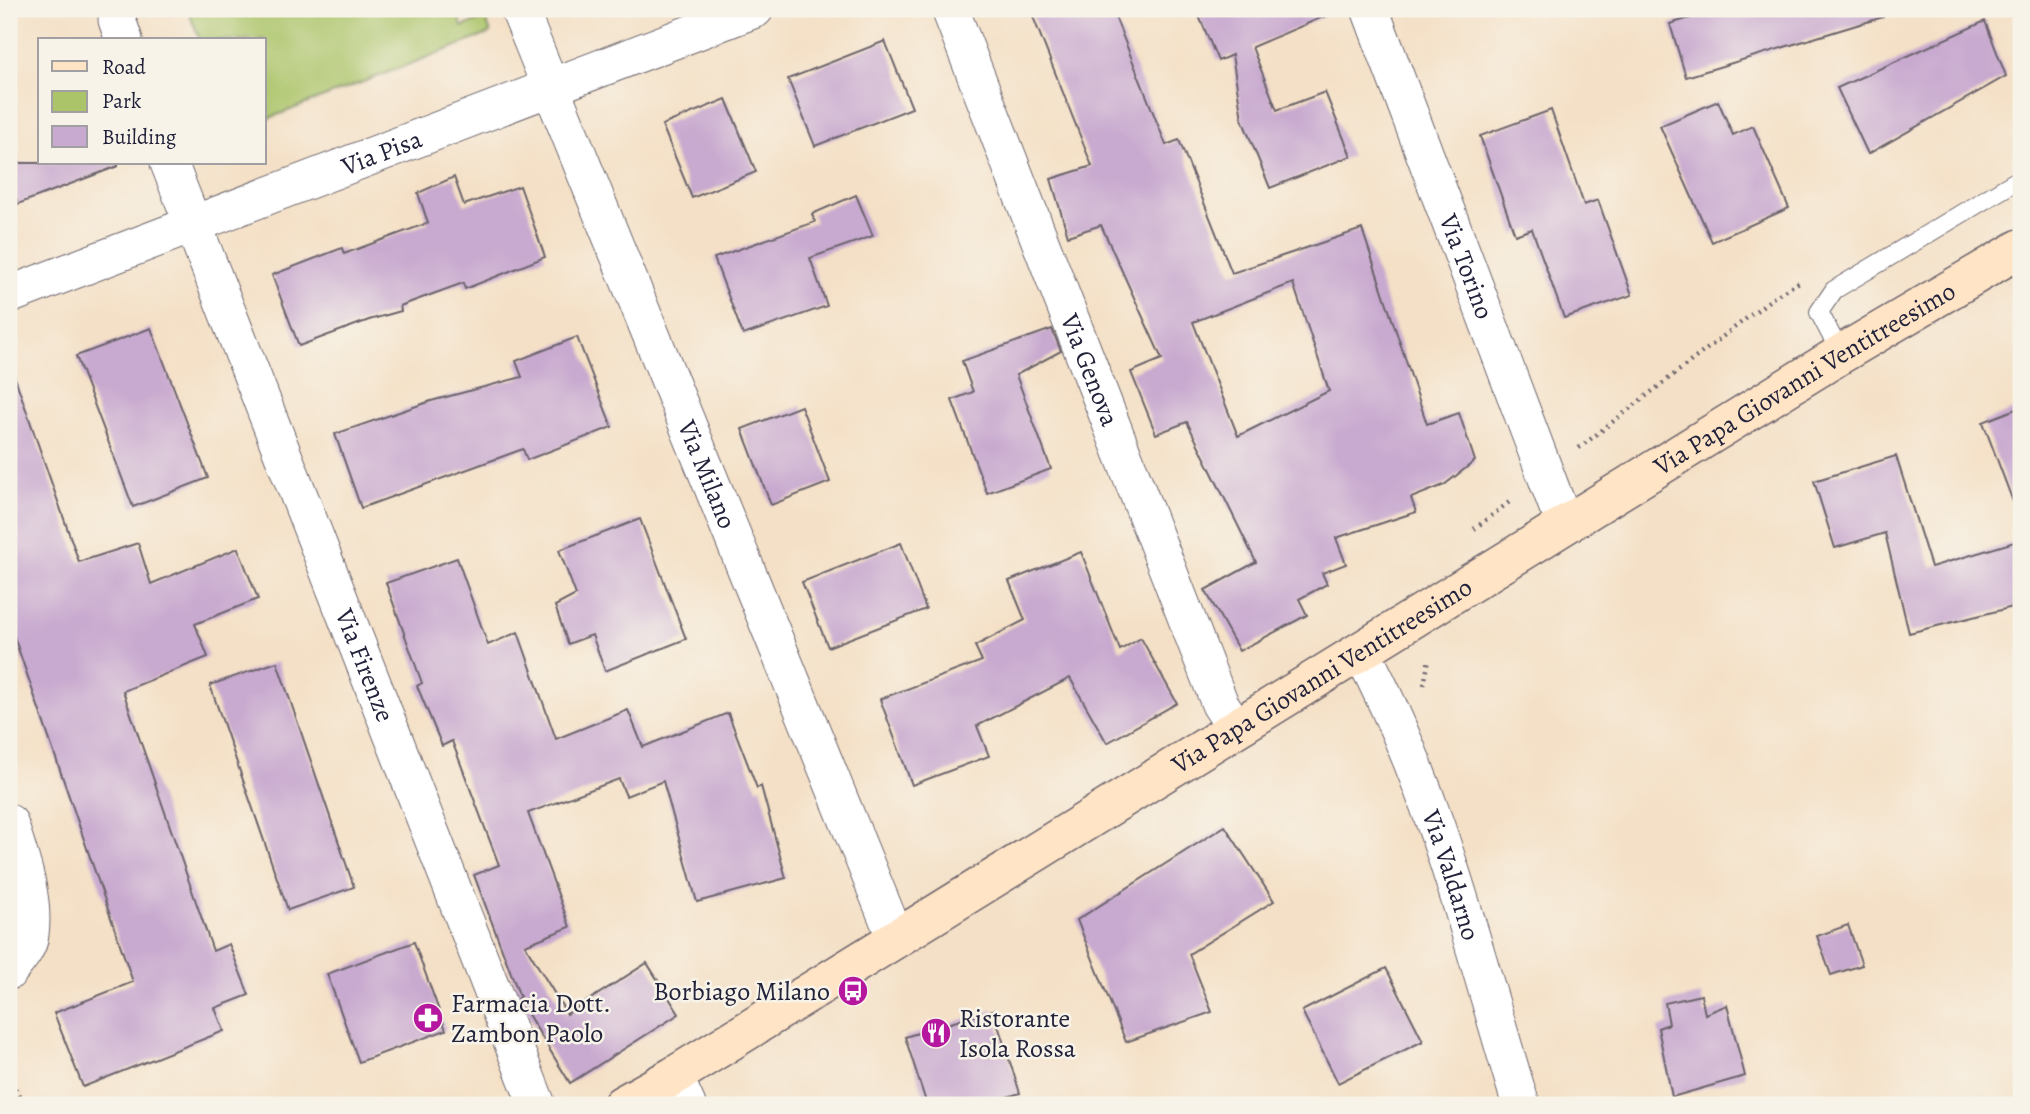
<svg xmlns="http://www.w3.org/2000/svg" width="2030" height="1114" viewBox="0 0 2030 1114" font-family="Alegreya,serif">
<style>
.green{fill:#abc469;stroke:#667352;stroke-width:2}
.building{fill:#c8a9cf;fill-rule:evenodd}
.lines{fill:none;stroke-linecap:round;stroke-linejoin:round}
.lane-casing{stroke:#6c646c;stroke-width:20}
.street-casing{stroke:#6c646c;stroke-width:39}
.secondary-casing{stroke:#6c646c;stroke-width:41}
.path{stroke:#6c646c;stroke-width:4.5;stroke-dasharray:2 5;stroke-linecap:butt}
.lane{stroke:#fff;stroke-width:18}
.street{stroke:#fff;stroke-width:37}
.secondary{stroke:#ffe4c6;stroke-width:38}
.labels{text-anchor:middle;stroke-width:5;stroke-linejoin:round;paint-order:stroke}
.street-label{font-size:26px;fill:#22223b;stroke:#f7f3e8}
.poi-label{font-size:26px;fill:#22223b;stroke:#f7f3e8;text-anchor:start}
</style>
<rect width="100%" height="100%" fill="#f7f3e8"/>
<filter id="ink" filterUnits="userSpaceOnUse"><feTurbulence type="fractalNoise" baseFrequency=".0143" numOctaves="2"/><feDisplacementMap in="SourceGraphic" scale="14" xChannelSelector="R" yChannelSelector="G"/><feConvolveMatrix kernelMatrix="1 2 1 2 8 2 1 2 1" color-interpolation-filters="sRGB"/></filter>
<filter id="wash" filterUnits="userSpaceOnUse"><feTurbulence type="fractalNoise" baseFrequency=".00686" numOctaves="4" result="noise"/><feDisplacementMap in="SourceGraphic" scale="28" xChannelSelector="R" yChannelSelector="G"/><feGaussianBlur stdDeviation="1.57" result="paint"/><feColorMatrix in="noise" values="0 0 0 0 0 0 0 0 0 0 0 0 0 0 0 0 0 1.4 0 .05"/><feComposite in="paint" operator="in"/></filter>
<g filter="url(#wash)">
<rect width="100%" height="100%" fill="#f4e0c6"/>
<!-- green -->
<polygon class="green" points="195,9 456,9 462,27 485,18 491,33 264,120 264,40 200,40 191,18 191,11"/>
<g id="blocks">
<!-- building -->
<g class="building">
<path d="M1030,9H1112L1166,145L1179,140L1232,273L1362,229L1427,424L1459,413L1475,461L1444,485L1411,498L1416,512L1336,538L1346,564L1322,573L1327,584L1299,599L1307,615L1239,651L1205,590L1256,562L1187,422L1156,434L1131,372L1162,359L1101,225L1068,236L1051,179L1092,166ZM1293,283L1329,391L1238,436L1193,322Z"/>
<polygon points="1196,9 1342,9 1252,47 1277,110 1325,92 1351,156 1270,188 1242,119 1232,55 1218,61"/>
<polygon points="1720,9 1882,9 1883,17 1686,77 1670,24"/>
<polygon points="1985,21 2006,76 1868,154 1837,88"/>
<polygon points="885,41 912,108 815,146 788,79"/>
<polygon points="726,99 756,172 692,198 662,125"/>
<polygon points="1718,101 1733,135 1753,126 1789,208 1712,242 1660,126"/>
<polygon points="1551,110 1584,205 1598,200 1632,295 1564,318 1532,229 1515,235 1480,136"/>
<polygon points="9,163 118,163 118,166 18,204 9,179"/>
<polygon points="454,177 464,205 520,186 545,257 465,289 463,283 400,306 401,311 369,320 299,346 272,275 342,248 344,254 428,223 418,193"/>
<polygon points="856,195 873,236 810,258 827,306 743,335 714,258 815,222 812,214"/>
<polygon points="151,328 208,478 133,507 76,356"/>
<polygon points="1052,329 1061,351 1016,375 1051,469 987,493 952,400 973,392 962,361"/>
<polygon points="577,337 612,427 527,460 523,449 361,508 335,434 431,401 522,377 516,361"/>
<polygon points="14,375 79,562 138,543 151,584 238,548 258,599 195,624 208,657 123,691 213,951 229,944 249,995 215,1008 224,1031 83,1087 54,1013 133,982 9,622 9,376"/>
<polygon points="801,406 830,482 771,505 742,429"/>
<polygon points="2021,407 2021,514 2018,515 1983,422"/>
<polygon points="1896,456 1931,567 2021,540 2021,605 1909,633 1885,533 1835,548 1814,481"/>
<polygon points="640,519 686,639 605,671 592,635 568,644 555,606 576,595 559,550"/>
<polygon points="901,543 926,609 828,647 802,582"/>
<polygon points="1081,552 1120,650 1141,638 1177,703 1107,743 1070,678 977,726 989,756 912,785 880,699 982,661 975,646 1025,620 1009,581"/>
<polygon points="457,558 488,645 518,632 556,739 628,710 643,747 728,713 757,788 761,786 786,878 697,902 663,781 626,796 619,779 528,813 570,927 525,945 567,1014 647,963 679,1014 570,1083 518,998 520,997 474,875 499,865 452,741 442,746 417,686 422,683 386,583"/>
<polygon points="277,662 354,887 288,910 210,685"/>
<polygon points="1225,826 1274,901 1189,954 1212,1012 1126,1042 1077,920"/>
<polygon points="1848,925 1862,965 1831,975 1817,936"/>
<polygon points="414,942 446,1030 359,1062 327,974"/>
<polygon points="1386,968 1423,1041 1338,1083 1302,1011"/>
<polygon points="1701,995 1705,1014 1727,1005 1745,1076 1672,1097 1658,1028 1669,1024 1665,1003"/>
<polygon points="993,1010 1020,1093 982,1105 927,1105 905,1037"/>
</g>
</g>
</g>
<g filter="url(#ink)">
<use href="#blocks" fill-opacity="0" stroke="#6c646c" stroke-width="2"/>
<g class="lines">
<!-- lane casing -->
<g class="lane-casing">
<polyline id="lane" points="1841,354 1819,312 1834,290 2021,178"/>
</g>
<!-- street casing -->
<g class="street-casing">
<g id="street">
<polyline points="118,9 117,20 124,40"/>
<path id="s1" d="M519,9L896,939"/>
<path id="s2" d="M950,9L1220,704L1236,728"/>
<path id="s3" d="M1370,9L1557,505L1568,523"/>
<path id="s4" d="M169,163L537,1105"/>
<path id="s5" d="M9,295L755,9"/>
<path id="s6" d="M1361,651C1437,793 1474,952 1521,1105"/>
<path d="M9,823C20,857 35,897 30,934C29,948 17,960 9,971"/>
<polyline points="674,1076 687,1105"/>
</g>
</g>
<!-- secondary casing -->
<g class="secondary-casing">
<g id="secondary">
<path id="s7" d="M622,1105L674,1076L1841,354L2021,248"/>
</g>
</g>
<!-- path -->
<g class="path">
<polyline points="1579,448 1774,297 1801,281"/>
<polyline points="1474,529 1512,500"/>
<polyline points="1424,685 1429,659"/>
<polyline points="9,1076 24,1105"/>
</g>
<!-- lane -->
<use href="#lane" class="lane"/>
<!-- street -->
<use href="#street" class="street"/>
<!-- secondary -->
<use href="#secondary" class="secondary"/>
</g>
</g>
<!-- icons -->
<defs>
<g id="bus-disc" transform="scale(1.575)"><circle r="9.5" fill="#b5179e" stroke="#f7f3e8"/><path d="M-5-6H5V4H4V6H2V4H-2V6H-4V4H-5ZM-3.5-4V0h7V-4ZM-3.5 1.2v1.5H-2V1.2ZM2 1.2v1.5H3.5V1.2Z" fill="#fff"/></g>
<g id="pharmacy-disc" transform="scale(1.575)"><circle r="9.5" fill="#b5179e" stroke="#f7f3e8"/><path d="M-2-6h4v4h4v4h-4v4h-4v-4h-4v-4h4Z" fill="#fff"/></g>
<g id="restaurant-disc" transform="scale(1.575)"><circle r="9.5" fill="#b5179e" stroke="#f7f3e8"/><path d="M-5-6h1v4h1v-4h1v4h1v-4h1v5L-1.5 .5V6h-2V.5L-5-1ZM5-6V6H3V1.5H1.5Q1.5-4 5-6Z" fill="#fff"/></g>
</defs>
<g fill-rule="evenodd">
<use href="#bus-disc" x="853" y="991"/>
<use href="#pharmacy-disc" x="428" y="1018"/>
<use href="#restaurant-disc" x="936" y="1033"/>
</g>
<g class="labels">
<!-- street labels -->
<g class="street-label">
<text dy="9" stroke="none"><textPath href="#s5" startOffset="399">Via Pisa</textPath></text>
<text dy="9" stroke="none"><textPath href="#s3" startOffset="275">Via Torino</textPath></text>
<text dy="9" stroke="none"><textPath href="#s2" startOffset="387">Via Genova</textPath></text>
<text dy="9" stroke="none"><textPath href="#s7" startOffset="1388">Via Papa Giovanni Ventitreesimo</textPath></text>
<text dy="9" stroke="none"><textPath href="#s1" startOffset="502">Via Milano</textPath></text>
<text dy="9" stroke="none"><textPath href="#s4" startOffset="539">Via Firenze</textPath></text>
<text dy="9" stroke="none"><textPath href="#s7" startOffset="821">Via Papa Giovanni Ventitreesimo</textPath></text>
<text dy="9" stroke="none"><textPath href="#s6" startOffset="242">Via Valdarno</textPath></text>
</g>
<!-- poi labels -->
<g class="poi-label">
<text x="830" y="1000" text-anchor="end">Borbiago Milano</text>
<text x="451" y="1012">Farmacia Dott.<tspan x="451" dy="30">Zambon Paolo</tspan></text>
<text x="959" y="1027">Ristorante<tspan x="959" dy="30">Isola Rossa</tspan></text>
</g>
</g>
<!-- margin -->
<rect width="2030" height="1114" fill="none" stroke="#f7f3e8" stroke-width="35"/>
<!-- legend -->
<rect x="38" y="38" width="228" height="126" fill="#f7f3e8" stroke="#a29fa3" stroke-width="2"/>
<rect x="52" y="61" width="35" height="10" fill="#ffe4c6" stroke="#a29fa3" stroke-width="2"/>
<text x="102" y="74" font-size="21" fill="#22223b">Road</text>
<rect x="52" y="91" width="35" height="21" fill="#abc469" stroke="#a29fa3" stroke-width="2"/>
<text x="102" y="108" font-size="21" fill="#22223b">Park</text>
<rect x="52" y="126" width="35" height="21" fill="#c8a9cf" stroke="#a29fa3" stroke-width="2"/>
<text x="102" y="144" font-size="21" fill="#22223b">Building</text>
</svg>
